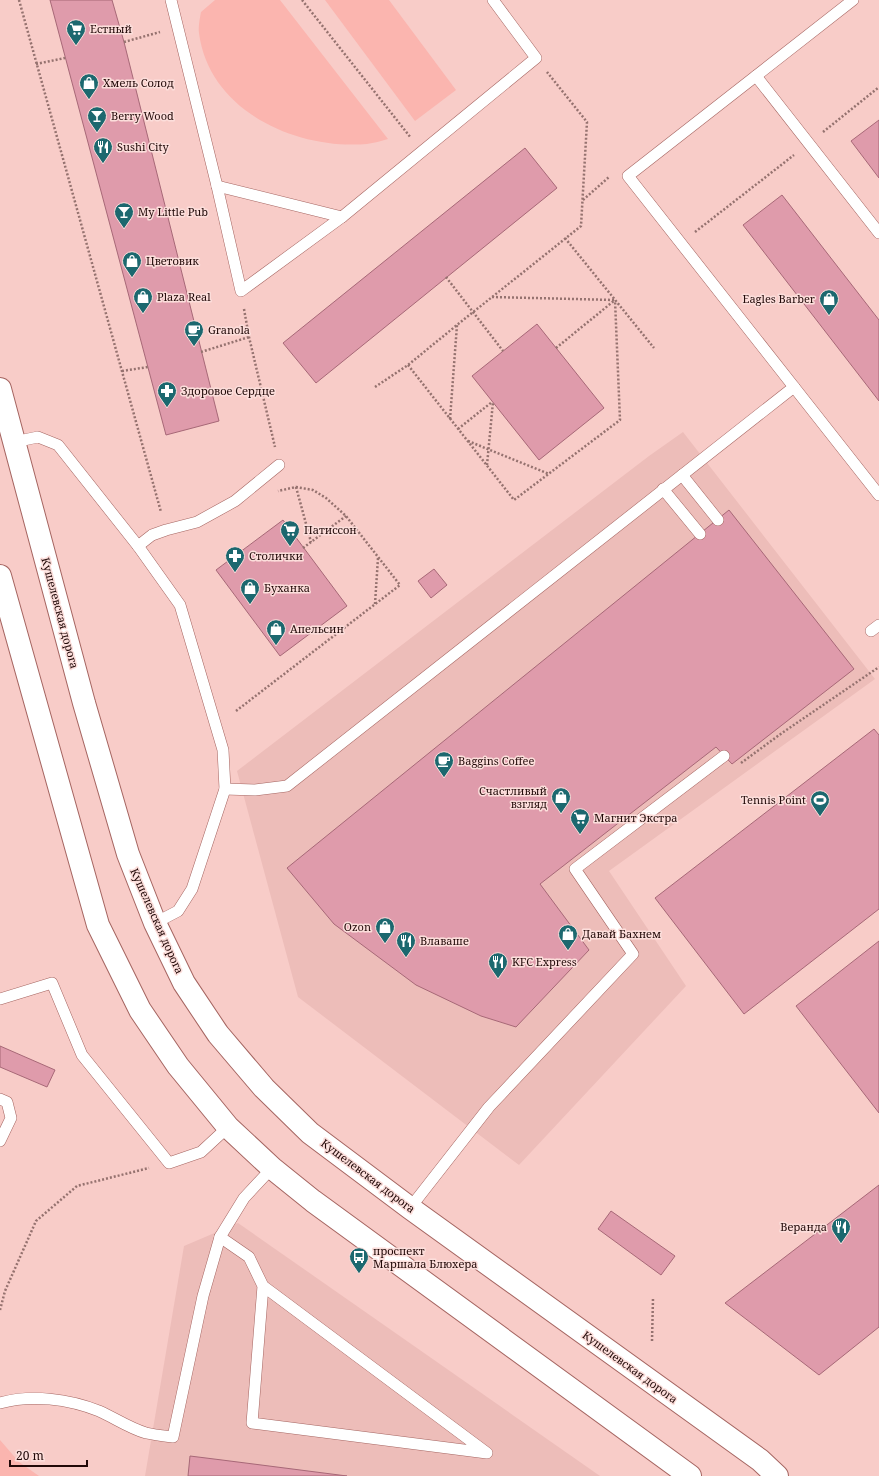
<svg xmlns="http://www.w3.org/2000/svg" width="879" height="1476" viewBox="0 0 879 1476" font-family="'Noto Serif',serif">
<style>
.built{fill:#edbdb9}
.green{fill:#fbb5af}
.building{fill:#df9bab;stroke:#a76877}
.lines{fill:none;stroke-linecap:round;stroke-linejoin:round}
.service-casing{stroke:#a56561;stroke-width:12}
.primary-casing{stroke:#a56561;stroke-width:24}
.path{stroke:#95726f;stroke-width:2.5;stroke-dasharray:2 2;stroke-linecap:butt}
.service{stroke:#fff;stroke-width:11}
.primary{stroke:#fff;stroke-width:22}
.labels{text-anchor:middle;stroke-width:3;stroke-linejoin:round;paint-order:stroke}
.poi-label{font-size:11px;fill:#210908;stroke:#fcdedb;text-anchor:start}
.street-label{font-size:11px;fill:#210908;stroke:#fcdedb}
</style>
<rect width="100%" height="100%" fill="#f8ccc8"/>
<!-- built -->
<g class="built">
<polygon points="683,432 875,679 609,871 686,986 519,1165 298,997 237,771 649,456"/>
<polygon points="238,1223 600,1476 145,1476 184,1246"/>
</g>
<!-- green -->
<g class="green">
<path d="M215,0H280L388,139C381,141 374,143 367,144C296,150 209,111 199,33C198,26 200,18 201,12Z"/>
<polygon points="325,0 389,0 456,90 415,121"/>
<polygon points="0,1440 19,1462 39,1476 0,1476"/>
</g>
<!-- building -->
<g class="building">
<polygon points="50,0 112,0 124,42 219,421 166,435"/>
<polygon points="879,120 879,178 851,141"/>
<polygon points="525,148 557,188 316,383 283,343"/>
<polygon points="782,195 879,320 879,401 743,225"/>
<polygon points="537,324 604,408 539,460 472,376"/>
<polygon points="729,510 854,669 732,764 716,747 540,884 589,950 516,1027 481,1016 416,985 334,924 287,868"/>
<polygon points="283,520 347,606 280,656 216,570"/>
<polygon points="434,569 447,585 431,598 418,581"/>
<polygon points="874,729 879,735 879,909 744,1014 655,898"/>
<polygon points="879,941 879,1113 796,1006"/>
<polygon points="0,1046 55,1070 47,1087 0,1067"/>
<polygon points="879,1185 879,1327 819,1375 725,1303"/>
<polygon points="611,1211 675,1256 661,1275 598,1229"/>
<polygon points="190,1456 222,1460 347,1476 188,1476"/>
</g>
<g class="lines">
<!-- service casing -->
<g class="service-casing">
<g id="service">
<polyline points="171,0 217,186 241,291 342,217 536,58 493,0"/>
<polyline points="756,76 879,233"/>
<polyline points="217,186 342,217"/>
<polyline points="794,387 879,495"/>
<polyline points="14,442 38,437 58,445 138,546 180,605 223,750 225,789 192,889 178,911 155,923"/>
<polyline points="682,475 718,520"/>
<polyline points="663,489 700,534"/>
<polyline points="138,546 152,535 166,530 197,522 235,501 279,465"/>
<polyline points="871,631 879,625"/>
<polyline points="225,789 255,790 287,786 794,387 628,176 853,0"/>
<polyline points="0,999 52,983 82,1055 169,1163 201,1152 228,1127"/>
<polyline points="0,1099 7,1102 11,1118 0,1141"/>
<polyline points="410,1208 489,1107 633,954 575,869 724,756"/>
<polyline points="220,1237 249,1257 263,1286 487,1453 252,1423 263,1286"/>
<path d="M0,1403C31,1394 69,1399 99,1411C115,1418 129,1428 146,1433C155,1435 165,1436 173,1437L203,1296L220,1237L244,1198L272,1168"/>
</g>
</g>
<!-- primary casing -->
<g class="primary-casing">
<g id="primary">
<polyline points="0,389 84,703 128,854 155,923 184,983 218,1034 264,1088 310,1133 410,1208 760,1460 777,1476"/>
<polyline points="0,576 98,925 140,1010 178,1066 228,1127 272,1168 313,1201 690,1476"/>
</g>
</g>
<!-- path -->
<g class="path">
<polyline points="19,0 161,512"/>
<polyline points="302,0 411,138"/>
<polyline points="124,42 160,32"/>
<polyline points="36,64 65,58"/>
<polyline points="823,132 879,87"/>
<polyline points="583,200 609,177"/>
<polyline points="695,232 794,155"/>
<polyline points="565,238 654,348"/>
<polyline points="446,277 503,351"/>
<polyline points="492,297 615,300"/>
<polyline points="244,309 249,337 275,447"/>
<polyline points="556,348 615,300"/>
<polyline points="201,352 249,337"/>
<polyline points="408,365 514,500 620,420 615,300"/>
<polyline points="122,371 148,367"/>
<polyline points="375,387 408,365 457,325 581,226 587,122 547,72"/>
<polyline points="450,419 457,325"/>
<polyline points="458,429 492,402"/>
<polyline points="468,441 549,474"/>
<polyline points="487,465 493,402"/>
<polyline points="296,487 311,542"/>
<polyline points="303,548 346,516"/>
<polyline points="375,604 378,558"/>
<polyline points="236,711 400,585 346,516 326,498 313,490 296,487 278,491"/>
<polyline points="741,763 782,733 879,667"/>
<polyline points="0,1310 5,1291 36,1221 77,1186 149,1168"/>
<polyline points="652,1341 653,1298"/>
</g>
<!-- service -->
<use href="#service" class="service"/>
<!-- primary -->
<use href="#primary" class="primary"/>
</g>
<!-- icons -->
<defs>
<g id="supermarket-pin" transform="scale(1)"><path d="M0 17L-7.5 6A9.5 9.5 0 1 1 7.5 6Z" fill="#1c686f" stroke="#fcdedb"/><path d="M-6-5.5h2.5l.6 2H6L4.5 2H-2.5L-4.4-4H-6ZM-1.5 3.2a1.3 1.3 0 1 0 .1 0ZM3 3.2a1.3 1.3 0 1 0 .1 0Z" fill="#fff"/></g>
<g id="shop-pin" transform="scale(1)"><path d="M0 17L-7.5 6A9.5 9.5 0 1 1 7.5 6Z" fill="#1c686f" stroke="#fcdedb"/><path d="M-5-2.5h2.3a2.7 3.5 0 0 1 5.4 0H5L5.5 6h-11ZM-1.5-2.5h3a1.5 2.3 0 0 0-3 0Z" fill="#fff"/></g>
<g id="bar-pin" transform="scale(1)"><path d="M0 17L-7.5 6A9.5 9.5 0 1 1 7.5 6Z" fill="#1c686f" stroke="#fcdedb"/><path d="M-6-5H6L.8 .8V4.5H3.5V6h-7V4.5H-.8V.8Z" fill="#fff"/></g>
<g id="restaurant-pin" transform="scale(1)"><path d="M0 17L-7.5 6A9.5 9.5 0 1 1 7.5 6Z" fill="#1c686f" stroke="#fcdedb"/><path d="M-5-6h1v4h1v-4h1v4h1v-4h1v5L-1.5 .5V6h-2V.5L-5-1ZM5-6V6H3V1.5H1.5Q1.5-4 5-6Z" fill="#fff"/></g>
<g id="cafe-pin" transform="scale(1)"><path d="M0 17L-7.5 6A9.5 9.5 0 1 1 7.5 6Z" fill="#1c686f" stroke="#fcdedb"/><path d="M-5.5-4.5H6V0H3Q3 3.5 0 3.5H-2.5Q-5.5 3.5-5.5 0ZM3-3.2v2h1.7v-2ZM-6 4.5H4V6H-6Z" fill="#fff"/></g>
<g id="pharmacy-pin" transform="scale(1)"><path d="M0 17L-7.5 6A9.5 9.5 0 1 1 7.5 6Z" fill="#1c686f" stroke="#fcdedb"/><path d="M-2-6h4v4h4v4h-4v4h-4v-4h-4v-4h4Z" fill="#fff"/></g>
<g id="stadium-pin" transform="scale(1)"><path d="M0 17L-7.5 6A9.5 9.5 0 1 1 7.5 6Z" fill="#1c686f" stroke="#fcdedb"/><path d="M0-5a6.5 5 0 1 0 0 10a6.5 5 0 1 0 0-10ZM-3.5-1.8h7v3.6h-7Z" fill="#fff"/></g>
<g id="bus-pin" transform="scale(1)"><path d="M0 17L-7.5 6A9.5 9.5 0 1 1 7.5 6Z" fill="#1c686f" stroke="#fcdedb"/><path d="M-5-6H5V4H4V6H2V4H-2V6H-4V4H-5ZM-3.5-4V0h7V-4ZM-3.5 1.2v1.5H-2V1.2ZM2 1.2v1.5H3.5V1.2Z" fill="#fff"/></g>
</defs>
<g fill-rule="evenodd">
<use href="#supermarket-pin" x="76" y="29"/>
<use href="#shop-pin" x="89" y="83"/>
<use href="#bar-pin" x="97" y="116"/>
<use href="#restaurant-pin" x="103" y="147"/>
<use href="#bar-pin" x="124" y="212"/>
<use href="#shop-pin" x="132" y="261"/>
<use href="#shop-pin" x="143" y="297"/>
<use href="#shop-pin" x="829" y="299"/>
<use href="#cafe-pin" x="194" y="330"/>
<use href="#pharmacy-pin" x="167" y="391"/>
<use href="#supermarket-pin" x="290" y="530"/>
<use href="#pharmacy-pin" x="235" y="556"/>
<use href="#shop-pin" x="250" y="588"/>
<use href="#shop-pin" x="276" y="629"/>
<use href="#cafe-pin" x="444" y="761"/>
<use href="#shop-pin" x="561" y="797"/>
<use href="#stadium-pin" x="820" y="800"/>
<use href="#supermarket-pin" x="580" y="818"/>
<use href="#shop-pin" x="385" y="927"/>
<use href="#shop-pin" x="568" y="934"/>
<use href="#restaurant-pin" x="406" y="941"/>
<use href="#restaurant-pin" x="498" y="962"/>
<use href="#restaurant-pin" x="841" y="1227"/>
<use href="#bus-pin" x="359" y="1257"/>
</g>
<g class="labels">
<!-- poi labels -->
<g class="poi-label">
<text x="90" y="33">Естный</text>
<text x="103" y="87">Хмель Солод</text>
<text x="111" y="120">Berry Wood</text>
<text x="117" y="151">Sushi City</text>
<text x="138" y="216">My Little Pub</text>
<text x="146" y="265">Цветовик</text>
<text x="157" y="301">Plaza Real</text>
<text x="815" y="303" text-anchor="end">Eagles Barber</text>
<text x="208" y="334">Granola</text>
<text x="181" y="395">Здоровое Сердце</text>
<text x="304" y="534">Патиссон</text>
<text x="249" y="560">Столички</text>
<text x="264" y="592">Буханка</text>
<text x="290" y="633">Апельсин</text>
<text x="458" y="765">Baggins Coffee</text>
<text x="547" y="795" text-anchor="end">Счастливый<tspan x="547" dy="13">взгляд</tspan></text>
<text x="806" y="804" text-anchor="end">Tennis Point</text>
<text x="594" y="822">Магнит Экстра</text>
<text x="371" y="931" text-anchor="end">Ozon</text>
<text x="582" y="938">Давай Бахнем</text>
<text x="420" y="945">Влаваше</text>
<text x="512" y="966">KFC Express</text>
<text x="827" y="1231" text-anchor="end">Веранда</text>
<text x="373" y="1255">проспект<tspan x="373" dy="13">Маршала Блюхера</tspan></text>
</g>
<!-- street labels -->
<g class="street-label">
<text transform="translate(60 613) rotate(75)" y="4">Кушелевская дорога</text>
<text transform="translate(157 921) rotate(66)" y="4">Кушелевская дорога</text>
<text transform="translate(368 1176) rotate(37)" y="4">Кушелевская дорога</text>
<text transform="translate(630 1367) rotate(36)" y="4">Кушелевская дорога</text>
</g>
</g>
<!-- scale -->
<path d="M10 1460v6h77v-6" fill="none" stroke="#210908" stroke-width="2"/>
<text x="16" y="1460" font-size="12" fill="#210908" stroke="#fcdedb" stroke-width="3" paint-order="stroke">20 m</text>
</svg>
